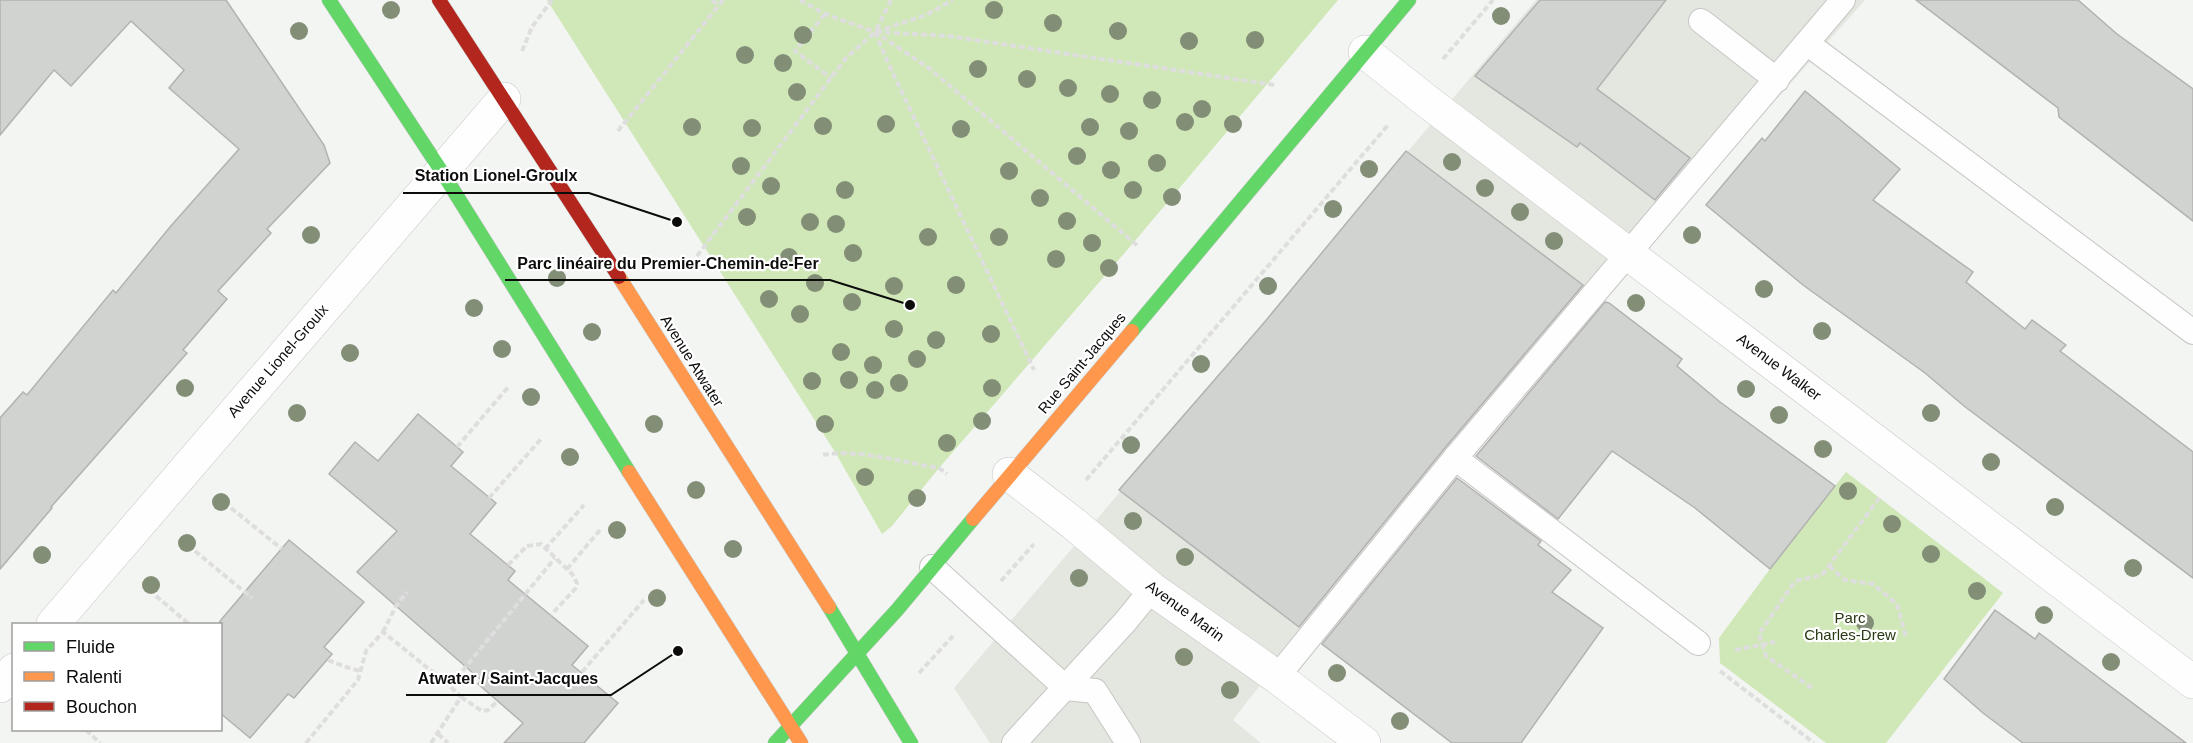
<svg xmlns="http://www.w3.org/2000/svg" width="2193" height="743" viewBox="0 0 2193 743" font-family="Arial,sans-serif">
<style>
.built{fill:#e3e7df}
.green{fill:#d0e7b8}
.building{fill:#d1d3d1;stroke:#b2b2b1;stroke-width:1.5}
.lines{fill:none;stroke-linecap:round;stroke-linejoin:round}
.lane-casing{stroke:#c6c7c5;stroke-width:26}
.street-casing{stroke:#c6c7c5;stroke-width:34}
.fast-casing{stroke:#c6c7c5;stroke-width:15}
.slow-casing{stroke:#c6c7c5;stroke-width:15}
.jam-casing{stroke:#c6c7c5;stroke-width:15}
.path{stroke:#dedede;stroke-width:4;stroke-dasharray:6 3;stroke-linecap:butt}
.lane{stroke:#fdfefd;stroke-width:24}
.street{stroke:#fdfefd;stroke-width:33}
.fast{stroke:#63d668;stroke-width:14}
.slow{stroke:#ff974d;stroke-width:14}
.jam{stroke:#b3261e;stroke-width:14}
.tree{fill:#838e77}
.labels{text-anchor:middle;stroke-width:4.5;stroke-linejoin:round;paint-order:stroke}
.street-label{font-size:15px;fill:#0c0d0b;stroke:#fff}
.park-label{font-size:15px;fill:#283913;stroke:#fff}
.leader{fill:none;stroke:#0c0d0b;stroke-width:2}
.callout-dot{fill:#0c0d0b;stroke:#fff;stroke-width:2}
.callout-label{font-size:16px;text-anchor:middle;font-weight:bold;fill:#0c0d0b;stroke:#fff;stroke-width:4.5;stroke-linejoin:round;paint-order:stroke}
</style>
<rect width="100%" height="100%" fill="#f3f5f2"/>
<!-- built -->
<polygon class="built" points="1536,0 1865,0 1304,629 1233,720 1261,743 990,743 954,688"/>
<!-- green -->
<g class="green">
<polygon points="547,0 1338,0 1134,242 939,468 892,526 882,534 835,452"/>
<polygon points="1846,472 2003,593 1886,743 1826,743 1720,663 1719,638 1770,569"/>
</g>
<!-- building -->
<g class="building">
<polygon points="0,0 226,0 324,145 330,163 267,229 271,233 218,291 227,299 183,350 187,353 51,507 52,508 0,569 0,418 23,392 27,395 113,290 116,293 170,227 239,149 169,88 184,70 131,21 71,86 54,70 0,135"/>
<polygon points="1540,0 1666,0 1597,89 1690,158 1655,200 1580,143 1577,147 1475,76"/>
<polygon points="1916,0 2078,0 2117,34 2193,89 2193,221 2059,117 2058,108"/>
<polygon points="1805,91 1900,169 1873,200 1973,272 1966,282 2025,329 2032,320 2066,345 2060,351 2193,452 2193,578 1964,406 1925,373 1803,285 1706,205 1762,138 1765,141"/>
<polygon points="1406,151 1583,285 1444,449 1299,627 1119,490 1263,324"/>
<polygon points="1605,302 1609,303 1682,359 1677,366 1720,402 1835,486 1770,569 1695,508 1612,451 1558,519 1476,456"/>
<polygon points="418,414 463,452 451,466 496,503 470,534 515,571 508,580 588,646 572,665 618,703 584,743 504,743 523,723 478,684 481,680 357,572 397,531 329,474 355,442 378,461"/>
<polygon points="1457,478 1541,541 1538,545 1571,570 1552,592 1603,628 1521,743 1452,743 1322,644"/>
<polygon points="289,540 364,602 324,647 332,654 294,698 288,694 250,738 220,713 220,621"/>
<polygon points="1995,610 2035,639 2039,633 2186,743 2023,743 1983,713 1944,679"/>
</g>
<g class="lines">
<!-- lane casing -->
<g class="lane-casing">
<g id="lane">
<polyline points="1701,21 1777,80"/>
<polyline points="1808,44 2193,332"/>
<polyline points="1455,458 1698,643"/>
<polyline points="932,567 1066,688 1095,691 1128,743"/>
<polyline points="1277,677 1455,458 1843,0"/>
<polyline points="1014,743 1125,622 1152,589"/>
</g>
</g>
<!-- street casing -->
<g class="street-casing">
<g id="street">
<polyline points="1365,52 1428,102 2193,682"/>
<polyline points="1009,474 1074,524 1152,589 1277,677 1364,743"/>
<polyline points="53,624 504,99"/>
<polyline points="0,686 14,670"/>
</g>
</g>
<!-- fast casing -->
<g class="fast-casing">
<g id="fast">
<polyline points="329,0 442,172 629,472"/>
<polyline points="1132,331 1409,0"/>
<polyline points="829,607 911,743"/>
<polyline points="775,743 897,610 973,519"/>
</g>
</g>
<!-- slow casing -->
<g class="slow-casing">
<g id="slow">
<polyline points="619,277 829,607"/>
<polyline points="629,472 801,743"/>
<polyline points="973,519 1132,331"/>
</g>
</g>
<!-- jam casing -->
<g class="jam-casing">
<polyline id="jam" points="439,0 619,277"/>
</g>
<!-- path -->
<g class="path">
<polyline points="712,0 718,5"/>
<polyline points="800,0 825,14 875,32 930,69 1139,247"/>
<polyline points="891,0 875,32 889,65 1034,370"/>
<polyline points="825,14 795,51 831,78"/>
<polyline points="876,32 948,36 1275,85"/>
<polyline points="522,51 532,27 552,0"/>
<polyline points="1443,59 1493,0"/>
<polyline points="618,131 723,0"/>
<polyline points="697,256 846,58 875,32 926,15 953,0"/>
<polyline points="457,447 509,386"/>
<path d="M823,455C854,448 907,463 939,468L947,474"/>
<polyline points="1086,480 1388,125"/>
<polyline points="489,498 542,438"/>
<polyline points="231,508 282,549"/>
<polyline points="545,549 584,505"/>
<polyline points="195,551 252,598"/>
<polyline points="508,565 527,546 541,544 572,574 577,583 575,589 551,615"/>
<polyline points="1829,566 1845,580 1873,584 1897,604 1906,637"/>
<polyline points="567,569 600,530"/>
<polyline points="1001,581 1034,544"/>
<polyline points="156,596 189,624"/>
<polyline points="383,632 396,606 407,592"/>
<polyline points="1735,650 1775,642"/>
<polyline points="328,660 346,667 360,671"/>
<polyline points="1720,671 1814,743"/>
<polyline points="582,672 644,600"/>
<polyline points="919,673 953,636"/>
<polyline points="1812,688 1766,656 1759,634 1795,581 1822,575 1880,497"/>
<polyline points="461,697 482,711 488,710 498,701"/>
<polyline points="86,730 100,743"/>
<polyline points="438,734 448,743"/>
<polyline points="306,743 358,680 366,651 383,632 450,686 555,558"/>
<polyline points="431,743 461,697 450,686"/>
</g>
<!-- lane -->
<use href="#lane" class="lane"/>
<!-- street -->
<use href="#street" class="street"/>
<!-- fast -->
<use href="#fast" class="fast"/>
<!-- slow -->
<use href="#slow" class="slow"/>
<!-- jam -->
<use href="#jam" class="jam"/>
</g>
<!-- trees -->
<g class="tree">
<circle cx="391" cy="10" r="9"/>
<circle cx="994" cy="10" r="9"/>
<circle cx="1501" cy="16" r="9"/>
<circle cx="1053" cy="23" r="9"/>
<circle cx="299" cy="31" r="9"/>
<circle cx="1118" cy="31" r="9"/>
<circle cx="803" cy="35" r="9"/>
<circle cx="1255" cy="40" r="9"/>
<circle cx="1189" cy="41" r="9"/>
<circle cx="745" cy="55" r="9"/>
<circle cx="783" cy="63" r="9"/>
<circle cx="978" cy="69" r="9"/>
<circle cx="1027" cy="79" r="9"/>
<circle cx="1068" cy="88" r="9"/>
<circle cx="797" cy="92" r="9"/>
<circle cx="1110" cy="94" r="9"/>
<circle cx="1152" cy="100" r="9"/>
<circle cx="1202" cy="109" r="9"/>
<circle cx="1185" cy="122" r="9"/>
<circle cx="886" cy="124" r="9"/>
<circle cx="1233" cy="124" r="9"/>
<circle cx="823" cy="126" r="9"/>
<circle cx="692" cy="127" r="9"/>
<circle cx="1090" cy="127" r="9"/>
<circle cx="752" cy="128" r="9"/>
<circle cx="961" cy="129" r="9"/>
<circle cx="1129" cy="131" r="9"/>
<circle cx="1077" cy="156" r="9"/>
<circle cx="1452" cy="162" r="9"/>
<circle cx="1157" cy="163" r="9"/>
<circle cx="741" cy="166" r="9"/>
<circle cx="1369" cy="169" r="9"/>
<circle cx="1111" cy="170" r="9"/>
<circle cx="1009" cy="171" r="9"/>
<circle cx="771" cy="186" r="9"/>
<circle cx="1485" cy="188" r="9"/>
<circle cx="845" cy="190" r="9"/>
<circle cx="1133" cy="190" r="9"/>
<circle cx="1172" cy="197" r="9"/>
<circle cx="1040" cy="198" r="9"/>
<circle cx="1333" cy="209" r="9"/>
<circle cx="1520" cy="212" r="9"/>
<circle cx="747" cy="217" r="9"/>
<circle cx="1067" cy="221" r="9"/>
<circle cx="810" cy="222" r="9"/>
<circle cx="836" cy="224" r="9"/>
<circle cx="311" cy="235" r="9"/>
<circle cx="1692" cy="235" r="9"/>
<circle cx="928" cy="237" r="9"/>
<circle cx="999" cy="237" r="9"/>
<circle cx="1554" cy="241" r="9"/>
<circle cx="1092" cy="243" r="9"/>
<circle cx="853" cy="253" r="9"/>
<circle cx="789" cy="257" r="9"/>
<circle cx="1056" cy="259" r="9"/>
<circle cx="1109" cy="268" r="9"/>
<circle cx="557" cy="278" r="9"/>
<circle cx="815" cy="283" r="9"/>
<circle cx="956" cy="285" r="9"/>
<circle cx="894" cy="286" r="9"/>
<circle cx="1268" cy="286" r="9"/>
<circle cx="1764" cy="289" r="9"/>
<circle cx="769" cy="299" r="9"/>
<circle cx="852" cy="302" r="9"/>
<circle cx="1636" cy="303" r="9"/>
<circle cx="474" cy="308" r="9"/>
<circle cx="800" cy="314" r="9"/>
<circle cx="894" cy="329" r="9"/>
<circle cx="1822" cy="331" r="9"/>
<circle cx="592" cy="332" r="9"/>
<circle cx="991" cy="334" r="9"/>
<circle cx="936" cy="340" r="9"/>
<circle cx="502" cy="349" r="9"/>
<circle cx="841" cy="352" r="9"/>
<circle cx="350" cy="353" r="9"/>
<circle cx="917" cy="359" r="9"/>
<circle cx="1201" cy="364" r="9"/>
<circle cx="873" cy="365" r="9"/>
<circle cx="849" cy="380" r="9"/>
<circle cx="812" cy="381" r="9"/>
<circle cx="899" cy="383" r="9"/>
<circle cx="185" cy="388" r="9"/>
<circle cx="992" cy="388" r="9"/>
<circle cx="1746" cy="389" r="9"/>
<circle cx="875" cy="390" r="9"/>
<circle cx="531" cy="397" r="9"/>
<circle cx="297" cy="413" r="9"/>
<circle cx="1931" cy="413" r="9"/>
<circle cx="1779" cy="415" r="9"/>
<circle cx="982" cy="421" r="9"/>
<circle cx="654" cy="424" r="9"/>
<circle cx="825" cy="424" r="9"/>
<circle cx="947" cy="443" r="9"/>
<circle cx="1131" cy="445" r="9"/>
<circle cx="1823" cy="449" r="9"/>
<circle cx="570" cy="457" r="9"/>
<circle cx="1991" cy="462" r="9"/>
<circle cx="865" cy="477" r="9"/>
<circle cx="696" cy="490" r="9"/>
<circle cx="1848" cy="491" r="9"/>
<circle cx="917" cy="498" r="9"/>
<circle cx="221" cy="502" r="9"/>
<circle cx="2055" cy="507" r="9"/>
<circle cx="1133" cy="521" r="9"/>
<circle cx="1892" cy="524" r="9"/>
<circle cx="617" cy="530" r="9"/>
<circle cx="187" cy="543" r="9"/>
<circle cx="733" cy="549" r="9"/>
<circle cx="1931" cy="554" r="9"/>
<circle cx="42" cy="555" r="9"/>
<circle cx="1185" cy="557" r="9"/>
<circle cx="2133" cy="568" r="9"/>
<circle cx="1079" cy="578" r="9"/>
<circle cx="151" cy="585" r="9"/>
<circle cx="1977" cy="591" r="9"/>
<circle cx="657" cy="598" r="9"/>
<circle cx="2044" cy="615" r="9"/>
<circle cx="1865" cy="623" r="9"/>
<circle cx="1184" cy="657" r="9"/>
<circle cx="2111" cy="662" r="9"/>
<circle cx="1337" cy="673" r="9"/>
<circle cx="1230" cy="690" r="9"/>
<circle cx="1400" cy="721" r="9"/>
</g>
<g class="labels">
<!-- street labels -->
<g class="street-label">
<text transform="translate(278 361) rotate(-49)" y="5">Avenue Lionel-Groulx</text>
<text transform="translate(692 361) rotate(58)" y="5">Avenue Atwater</text>
<text transform="translate(1082 363) rotate(-50)" y="5">Rue Saint-Jacques</text>
<text transform="translate(1779 367) rotate(37)" y="5">Avenue Walker</text>
<text transform="translate(1185 611) rotate(36)" y="5">Avenue Marin</text>
</g>
<!-- park labels -->
<g class="park-label">
<text x="1850" y="623">Parc<tspan x="1850" dy="17">Charles-Drew</tspan></text>
</g>
</g>
<!-- callouts -->
<path class="leader" d="M677 222L589 193H403M910 305L830 280H505M678 651L611 695H406"/>
<g class="callout-dot">
<circle cx="677" cy="222" r="6"/>
<circle cx="910" cy="305" r="6"/>
<circle cx="678" cy="651" r="6"/>
</g>
<g class="callout-label">
<text x="496" y="181">Station Lionel-Groulx</text>
<text x="668" y="269">Parc linéaire du Premier-Chemin-de-Fer</text>
<text x="508" y="684">Atwater / Saint-Jacques</text>
</g>
<!-- legend -->
<rect x="12" y="623" width="210" height="108" fill="#ffffff" stroke="#9e9e9d" stroke-width="1.5"/>
<rect x="24" y="642" width="30" height="9" fill="#63d668" stroke="#9e9e9d" stroke-width="1.5"/>
<text x="66" y="653" font-size="18" fill="#0c0d0b">Fluide</text>
<rect x="24" y="672" width="30" height="9" fill="#ff974d" stroke="#9e9e9d" stroke-width="1.5"/>
<text x="66" y="683" font-size="18" fill="#0c0d0b">Ralenti</text>
<rect x="24" y="702" width="30" height="9" fill="#b3261e" stroke="#9e9e9d" stroke-width="1.5"/>
<text x="66" y="713" font-size="18" fill="#0c0d0b">Bouchon</text>
</svg>
